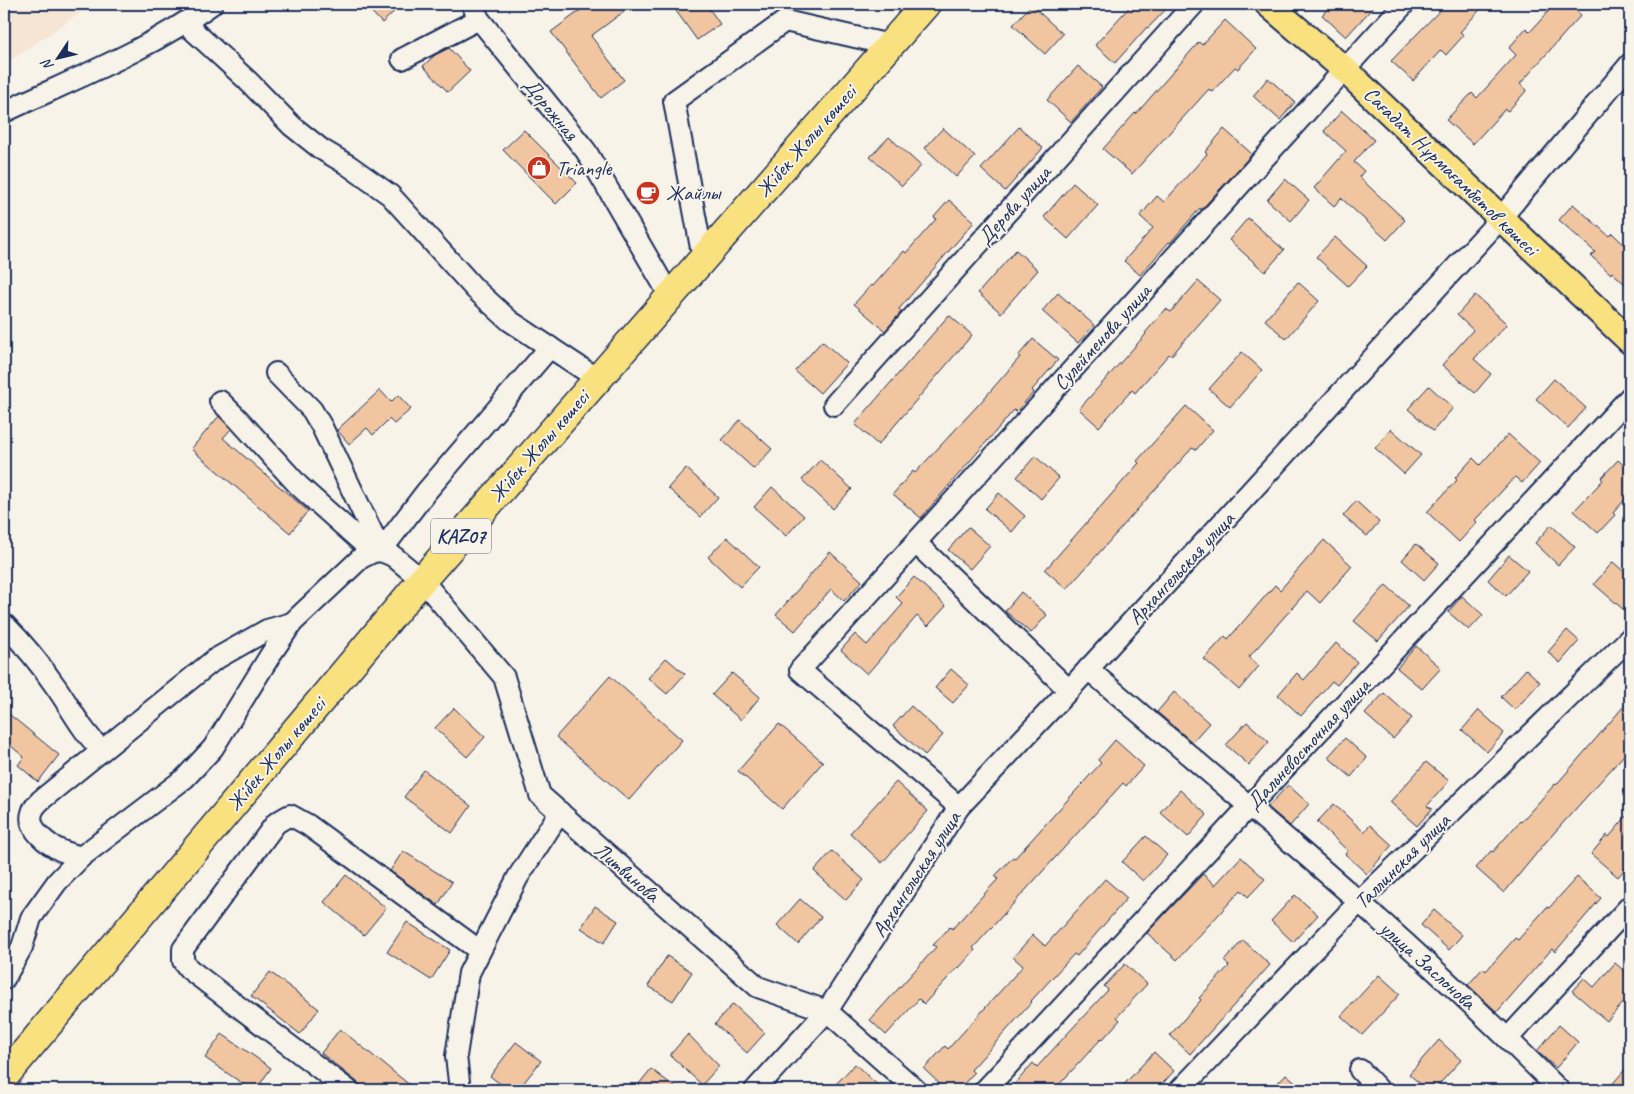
<svg xmlns="http://www.w3.org/2000/svg" width="1634" height="1094" viewBox="0 0 1634 1094" font-family="Caveat,sans-serif">
<style>
.built{fill:#f5e5d2}
.building{fill:#f0c59f;stroke:#1b2f5e}
.lines{fill:none;stroke-linecap:round;stroke-linejoin:round}
.minor-casing{stroke:#1b2f5e;stroke-width:24}
.major-casing{stroke:#1b2f5e;stroke-width:29}
.highway-casing{stroke:#1b2f5e;stroke-width:31}
.minor{stroke:#f7f3e8;stroke-width:20}
.major{stroke:#fae180;stroke-width:25}
.highway{stroke:#fae180;stroke-width:28}
.labels{text-anchor:middle;stroke-width:4;stroke-linejoin:round;paint-order:stroke}
.shield{fill:#f7f3e8;stroke:#5d6a87;stroke-width:1}
.shield-label{font-size:20px;font-weight:bold;fill:#1b2f5e}
.street-label{font-size:21px;fill:#1b2f5e;stroke:#f7f3e8}
.poi-label{font-size:21px;fill:#1b2f5e;stroke:#f7f3e8;text-anchor:start}
</style>
<rect width="100%" height="100%" fill="#f7f3e8"/>
<filter id="ink" filterUnits="userSpaceOnUse"><feTurbulence type="fractalNoise" baseFrequency=".02" numOctaves="2"/><feDisplacementMap in="SourceGraphic" scale="10" xChannelSelector="R" yChannelSelector="G"/><feConvolveMatrix kernelMatrix="1 2 1 2 8 2 1 2 1" color-interpolation-filters="sRGB"/></filter>
<g filter="url(#ink)">
<!-- built -->
<polygon class="built" points="4,4 93,4 4,65"/>
<!-- building -->
<g class="building">
<polygon points="364,4 402,4 382,23"/>
<polygon points="589,4 634,4 591,36 624,80 601,98 551,32"/>
<polygon points="671,4 706,4 720,24 697,40"/>
<polygon points="1132,4 1171,4 1148,28 1147,27 1115,63 1095,45"/>
<polygon points="1332,4 1376,4 1346,37 1322,15"/>
<polygon points="1446,4 1485,4 1460,32 1464,35 1446,55 1441,50 1413,81 1391,61"/>
<polygon points="1555,4 1568,4 1581,15 1520,84 1527,90 1508,111 1505,109 1473,144 1446,120 1472,93 1477,98 1516,55 1509,48 1526,28 1530,32"/>
<polygon points="1031,5 1063,34 1045,54 1013,25"/>
<polygon points="1225,20 1256,49 1238,69 1235,67 1212,92 1209,89 1132,174 1103,149 1135,113 1136,114 1199,42 1202,45"/>
<polygon points="449,48 470,71 448,92 423,66 435,55"/>
<polygon points="1078,66 1102,87 1071,122 1047,100"/>
<polygon points="1268,78 1295,102 1280,120 1253,96"/>
<polygon points="1342,111 1374,140 1354,162 1364,171 1359,177 1405,220 1387,240 1341,198 1334,206 1314,188 1346,151 1324,131"/>
<polygon points="1019,127 1043,148 1005,191 981,169"/>
<polygon points="943,128 975,157 956,177 925,148"/>
<polygon points="1224,129 1252,154 1201,210 1200,208 1170,243 1169,242 1140,275 1124,261 1153,228 1140,216 1157,196 1164,202 1207,154 1205,152"/>
<polygon points="524,130 577,183 556,204 503,150"/>
<polygon points="889,137 921,166 902,186 870,157"/>
<polygon points="1285,179 1309,200 1291,221 1267,200"/>
<polygon points="1073,183 1098,205 1068,239 1044,217"/>
<polygon points="949,200 974,222 899,309 901,312 885,331 854,304 871,285 873,286 904,251 906,253 936,219 934,217"/>
<polygon points="1573,204 1609,236 1612,233 1630,250 1630,289 1612,272 1611,274 1591,256 1595,252 1559,220"/>
<polygon points="1248,218 1284,250 1265,272 1229,240"/>
<polygon points="1335,237 1367,266 1348,286 1316,257"/>
<polygon points="1016,250 1038,270 1001,313 978,293"/>
<polygon points="1198,281 1220,300 1171,356 1169,354 1135,393 1132,390 1099,427 1079,409 1146,334 1145,333 1166,309 1171,312"/>
<polygon points="1298,282 1319,301 1286,339 1265,320"/>
<polygon points="1058,293 1094,325 1078,343 1042,311"/>
<polygon points="1475,295 1507,324 1474,359 1491,374 1475,393 1442,365 1473,330 1457,315"/>
<polygon points="949,315 972,335 878,445 855,424"/>
<polygon points="1033,339 1058,360 1032,390 1034,392 1016,412 1014,410 921,518 893,494 913,471 915,473 980,403 1020,357 1018,356"/>
<polygon points="822,341 847,363 820,393 795,371"/>
<polygon points="1242,352 1262,370 1230,407 1209,389"/>
<polygon points="1554,379 1586,408 1568,428 1536,399"/>
<polygon points="1429,386 1453,408 1433,431 1408,409"/>
<polygon points="380,390 391,402 398,395 411,409 394,424 389,419 373,435 367,428 349,444 337,430"/>
<polygon points="1186,406 1213,430 1196,450 1192,448 1067,589 1045,570 1139,463 1137,461"/>
<polygon points="219,416 231,429 223,438 308,511 290,533 191,449"/>
<polygon points="740,420 772,449 754,469 722,440"/>
<polygon points="1391,429 1421,455 1404,474 1375,448"/>
<polygon points="1508,434 1540,463 1522,483 1515,477 1475,520 1477,522 1459,542 1427,512 1457,480 1455,478 1473,458 1480,465"/>
<polygon points="1035,456 1059,478 1041,499 1017,477"/>
<polygon points="820,460 852,489 833,509 802,480"/>
<polygon points="1618,460 1630,471 1630,494 1613,513 1615,515 1598,533 1574,511 1603,480 1601,478"/>
<polygon points="686,468 718,497 700,517 668,488"/>
<polygon points="772,487 804,516 786,536 754,507"/>
<polygon points="999,493 1025,516 1012,532 985,509"/>
<polygon points="1356,501 1379,522 1367,536 1343,516"/>
<polygon points="1551,525 1575,547 1558,565 1535,543"/>
<polygon points="968,527 990,546 970,569 948,550"/>
<polygon points="727,537 759,567 740,587 708,557"/>
<polygon points="1324,540 1352,566 1320,603 1307,591 1249,657 1259,666 1239,690 1204,659 1225,636 1228,639 1275,585 1280,590"/>
<polygon points="1416,544 1439,563 1424,580 1402,560"/>
<polygon points="830,552 862,581 844,601 831,589 795,631 776,615"/>
<polygon points="1509,555 1528,571 1506,596 1488,580"/>
<polygon points="1613,562 1630,577 1630,605 1625,611 1594,584"/>
<polygon points="914,577 946,606 928,626 917,616 867,674 841,650 855,634 867,645 903,604 896,597"/>
<polygon points="1386,585 1409,606 1378,641 1354,621"/>
<polygon points="1021,592 1047,615 1031,633 1005,611"/>
<polygon points="1462,596 1483,615 1469,630 1448,612"/>
<polygon points="1567,630 1579,641 1560,663 1548,652"/>
<polygon points="1336,643 1357,662 1337,685 1332,681 1301,716 1278,695 1297,673 1304,680"/>
<polygon points="1416,646 1441,668 1422,689 1397,668"/>
<polygon points="666,658 685,674 667,694 648,678"/>
<polygon points="951,669 969,685 953,703 935,688"/>
<polygon points="1526,669 1540,682 1515,710 1501,697"/>
<polygon points="732,673 760,697 741,720 712,695"/>
<polygon points="610,676 682,740 629,800 556,737"/>
<polygon points="1174,692 1209,723 1192,742 1157,712"/>
<polygon points="1384,693 1412,718 1393,739 1365,714"/>
<polygon points="1630,699 1630,761 1624,755 1545,843 1504,893 1476,868 1491,851 1493,852 1520,821 1521,822 1555,784 1556,785"/>
<polygon points="911,706 943,735 925,755 893,726"/>
<polygon points="454,708 485,737 467,757 435,728"/>
<polygon points="4,710 59,755 38,782 18,765 24,757 4,740"/>
<polygon points="1479,710 1504,733 1487,752 1462,730"/>
<polygon points="1247,722 1269,742 1249,765 1226,745"/>
<polygon points="779,724 823,762 782,809 738,771"/>
<polygon points="1345,738 1367,758 1351,777 1328,757"/>
<polygon points="1115,740 1144,766 1126,786 1123,783 973,948 975,950 959,968 958,967 924,1004 919,999 886,1035 870,1020 936,947 933,945 950,927 952,929 998,879 995,876 1013,857 1015,858 1101,763 1098,760"/>
<polygon points="1426,762 1449,781 1427,806 1432,809 1417,826 1390,802"/>
<polygon points="424,770 471,806 452,833 404,797"/>
<polygon points="896,782 928,811 882,863 850,833"/>
<polygon points="1288,785 1309,804 1290,826 1268,807"/>
<polygon points="1180,790 1207,815 1188,837 1160,812"/>
<polygon points="1334,804 1364,832 1370,825 1392,845 1367,874 1345,854 1348,851 1317,822"/>
<polygon points="1630,812 1630,863 1618,877 1591,854 1607,835 1609,837"/>
<polygon points="1146,836 1167,855 1143,881 1122,862"/>
<polygon points="403,851 452,882 438,905 390,871"/>
<polygon points="832,851 864,880 846,900 814,871"/>
<polygon points="1241,857 1265,879 1248,897 1241,890 1177,960 1147,933 1203,874 1215,885"/>
<polygon points="346,875 386,908 364,935 324,902"/>
<polygon points="1577,877 1601,898 1555,952 1552,949 1497,1012 1468,985 1483,968 1486,971 1515,938 1518,940 1547,907 1549,908"/>
<polygon points="1105,879 1127,898 1077,956 1074,954 1031,1001 1032,1002 971,1070 974,1073 958,1090 946,1090 924,1069 945,1046 948,1049 1023,966 1013,957 1033,935 1045,946"/>
<polygon points="1295,895 1318,915 1293,942 1271,921"/>
<polygon points="800,899 821,917 798,944 777,925"/>
<polygon points="595,906 618,921 604,943 581,928"/>
<polygon points="1434,910 1462,935 1449,950 1421,925"/>
<polygon points="407,922 450,950 431,980 387,952"/>
<polygon points="1243,940 1270,965 1190,1054 1170,1035 1201,1000 1199,998 1229,966 1224,961"/>
<polygon points="667,956 692,972 673,1001 648,986"/>
<polygon points="1615,963 1630,976 1630,1006 1625,1001 1607,1021 1572,991 1584,978 1594,987"/>
<polygon points="1125,964 1147,984 1117,1017 1120,1020 1102,1040 1101,1039 1054,1090 1020,1090 1014,1085 1033,1063 1037,1067 1068,1033 1108,990 1104,986"/>
<polygon points="270,972 319,1009 300,1034 251,996"/>
<polygon points="1379,975 1400,994 1362,1035 1341,1016"/>
<polygon points="733,1004 765,1033 747,1053 715,1024"/>
<polygon points="1559,1025 1578,1042 1556,1068 1537,1051"/>
<polygon points="340,1029 416,1090 367,1090 321,1053"/>
<polygon points="222,1034 271,1068 256,1090 252,1090 205,1058"/>
<polygon points="688,1034 719,1066 702,1085 670,1055"/>
<polygon points="1439,1040 1461,1060 1434,1090 1427,1090 1409,1074"/>
<polygon points="516,1042 541,1061 518,1090 508,1090 490,1076"/>
<polygon points="1154,1052 1174,1071 1157,1090 1119,1090"/>
<polygon points="855,1064 883,1090 843,1090 836,1084"/>
<polygon points="1630,1064 1630,1090 1607,1090"/>
<polygon points="651,1069 679,1090 634,1090"/>
<polygon points="1286,1074 1305,1090 1271,1090"/>
</g>
<g class="lines">
<!-- minor casing -->
<g class="minor-casing">
<g id="minor">
<polyline points="472,4 479,19 586,151 670,296"/>
<polyline points="185,23 247,80 292,126 321,149 348,165 390,195 475,289 510,321 598,379"/>
<polyline points="402,59 479,19"/>
<path d="M4,112C74,79 149,50 212,4"/>
<polyline points="703,259 674,101 785,21 890,45"/>
<polyline points="276,373 312,410 322,427 381,551 426,492 550,347"/>
<polyline points="220,401 239,420 299,486 373,552"/>
<polyline points="834,405 1194,4"/>
<polyline points="916,543 1069,690"/>
<path d="M4,624C23,643 41,665 56,687C71,708 82,732 102,750"/>
<path d="M1088,669C1248,806 1412,940 1559,1090"/>
<polyline points="959,807 800,670 1404,4"/>
<path d="M81,857C75,855 68,853 62,851C48,845 27,829 32,813C33,808 37,804 41,800L214,660L267,630L292,623"/>
<polyline points="4,979 22,947 31,918 57,882 81,857 185,778 213,748 271,654 292,623 361,558 373,552 381,551 393,556 422,580 504,677 540,795 758,987 827,1011 916,1090"/>
<polyline points="1508,1038 1630,906"/>
<polyline points="1360,1070 1379,1090"/>
<polyline points="348,1090 189,969 183,961 183,949 276,823 290,815 308,825 480,951"/>
<polyline points="460,1090 456,1056 469,973 518,877 560,812"/>
<polyline points="755,1090 827,1011 959,807 1069,690 1500,219 1630,64"/>
<polyline points="985,1090 1630,397"/>
<polyline points="1180,1090 1359,902 1630,638"/>
</g>
</g>
<!-- major casing -->
<g class="major-casing">
<polyline id="major" points="1268,4 1344,69 1630,341"/>
</g>
<!-- highway casing -->
<g class="highway-casing">
<polyline id="highway" points="4,1077 422,580 926,4"/>
</g>
<!-- minor -->
<use href="#minor" class="minor"/>
<!-- major -->
<use href="#major" class="major"/>
<!-- highway -->
<use href="#highway" class="highway"/>
</g>
</g>
<!-- icons -->
<defs>
<g id="shop-disc" transform="scale(1.25)"><circle r="9.5" fill="#c8321e" stroke="#f7f3e8"/><path d="M-5-2.5h2.3a2.7 3.5 0 0 1 5.4 0H5L5.5 6h-11ZM-1.5-2.5h3a1.5 2.3 0 0 0-3 0Z" fill="#fff"/></g>
<g id="cafe-disc" transform="scale(1.25)"><circle r="9.5" fill="#c8321e" stroke="#f7f3e8"/><path d="M-5.5-4.5H6V0H3Q3 3.5 0 3.5H-2.5Q-5.5 3.5-5.5 0ZM3-3.2v2h1.7v-2ZM-6 4.5H4V6H-6Z" fill="#fff"/></g>
</defs>
<g fill-rule="evenodd">
<use href="#shop-disc" x="539" y="168"/>
<use href="#cafe-disc" x="648" y="193"/>
</g>
<g class="labels">
<!-- shield labels -->
<rect class="shield" x="431" y="518.5" width="60" height="35" rx="4"/>
<g class="shield-label">
<text x="461" y="543">KAZ07</text>
</g>
<!-- street labels -->
<g class="street-label">
<text transform="translate(551 109) rotate(51)" y="7">Дорожная</text>
<text transform="translate(806 141) rotate(-49)" y="7">Жібек Жолы көшесі</text>
<text transform="translate(1451 171) rotate(44)" y="7">Сағадат Нұрмағамбетов көшесі</text>
<text transform="translate(1014 205) rotate(-48)" y="7">Дерова улица</text>
<text transform="translate(1102 337) rotate(-48)" y="7">Сулейменова улица</text>
<text transform="translate(539 446) rotate(-49)" y="7">Жібек Жолы көшесі</text>
<text transform="translate(1181 568) rotate(-47)" y="7">Архангельская улица</text>
<text transform="translate(1308 744) rotate(-47)" y="7">Дальневосточная улица</text>
<text transform="translate(276 754) rotate(-50)" y="7">Жібек Жолы көшесі</text>
<text transform="translate(1402 861) rotate(-45)" y="7">Таллинская улица</text>
<text transform="translate(627 872) rotate(41)" y="7">Литвинова</text>
<text transform="translate(916 874) rotate(-57)" y="7">Архангельская улица</text>
<text transform="translate(1428 965) rotate(42)" y="7">улица Заслонова</text>
</g>
<!-- poi labels -->
<g class="poi-label">
<text x="556" y="175">Triangle</text>
<text x="666" y="200">Жайлы</text>
</g>
</g>
<!-- margin -->
<rect width="1634" height="1094" fill="none" stroke="#f7f3e8" stroke-width="20"/>
<rect x="10" y="10" width="1614" height="1074" fill="none" stroke="#1b2f5e" stroke-width="2" filter="url(#ink)"/>
<!-- north arrow -->
<g transform="translate(58 58) rotate(235)" stroke="#f7f3e8" stroke-width="4" paint-order="stroke">
<path d="M0-4L9 19L0 12L-9 19Z" fill="#1b2f5e"/>
<text y="-8" font-size="14" font-weight="bold" text-anchor="middle" fill="#1b2f5e">N</text>
</g>
</svg>
